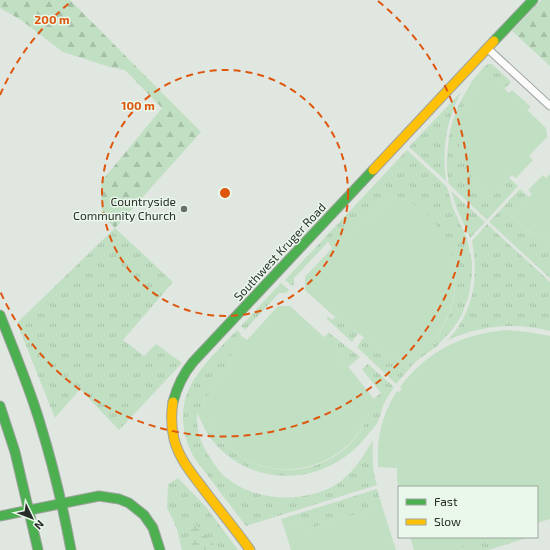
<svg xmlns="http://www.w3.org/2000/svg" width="550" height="550" viewBox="0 0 550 550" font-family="'Exo 2',sans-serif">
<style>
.grass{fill:url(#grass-tufts)}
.forest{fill:url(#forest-firs)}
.wetland{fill:url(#wetland-marsh)}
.pitch{fill:#c1dfc3}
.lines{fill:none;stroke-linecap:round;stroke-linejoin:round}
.street-casing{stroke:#9fa39f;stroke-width:9}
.fast-casing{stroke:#9fa39f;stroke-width:11}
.slow-casing{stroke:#9fa39f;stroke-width:11}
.street{stroke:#fafbfa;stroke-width:7}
.fast{stroke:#4caf50;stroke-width:9}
.slow{stroke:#ffc107;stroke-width:9}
.ring{fill:none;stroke:#de570d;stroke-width:2;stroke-dasharray:7 5}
.poi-dot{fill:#686e69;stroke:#eaf7eb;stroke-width:1.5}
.labels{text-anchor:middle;stroke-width:3;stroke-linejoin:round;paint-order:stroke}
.poi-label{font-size:12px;fill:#282d29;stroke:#eaf7eb;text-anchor:end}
.street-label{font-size:12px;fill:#282d29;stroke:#eaf7eb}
.centre{fill:#de570d;stroke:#eaf7eb;stroke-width:2}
.ring-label{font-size:12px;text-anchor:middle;font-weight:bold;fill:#de570d;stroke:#eaf7eb;stroke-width:3;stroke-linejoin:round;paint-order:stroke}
</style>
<defs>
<pattern id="grass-tufts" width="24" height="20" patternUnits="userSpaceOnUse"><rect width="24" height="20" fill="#c1dfc3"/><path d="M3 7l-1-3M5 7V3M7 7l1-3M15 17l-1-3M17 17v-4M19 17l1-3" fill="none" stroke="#a6c0a8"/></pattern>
<pattern id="forest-firs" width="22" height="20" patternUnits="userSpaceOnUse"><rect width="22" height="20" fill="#c1dfc3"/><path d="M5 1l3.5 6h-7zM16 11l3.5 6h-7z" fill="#a6c0a8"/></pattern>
<pattern id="wetland-marsh" width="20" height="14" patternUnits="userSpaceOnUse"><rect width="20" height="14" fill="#c1dfc3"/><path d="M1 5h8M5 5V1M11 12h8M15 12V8" fill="none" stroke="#a6c0a8"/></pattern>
</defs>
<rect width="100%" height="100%" fill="#e0e6e0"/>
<!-- grass -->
<g class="grass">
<path d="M489,64H492L511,82L504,89L487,73C447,110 449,163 491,197L509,178L518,186L487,220L449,184L447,171V157L449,136L452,123L459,104L472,81L485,66Z"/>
<path d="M461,92C446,123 442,147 446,181L409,147Z"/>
<path d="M407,150L447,187L453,208L467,239L472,262V275L469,295L462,314L457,323L451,331L437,346L415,362L396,384L357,347L364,337L402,364C408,361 415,357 420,353C477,309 462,221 396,196L332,248L328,242L294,278V284L292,286L285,280Z"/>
<path d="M520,189L529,197L511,216C522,228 534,236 550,241V278L489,222Z"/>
<polygon points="451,191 485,222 470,238 457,209"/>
<path d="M487,224L550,282V331C515,322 481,325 448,340C474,310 479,279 472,241Z"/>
<polygon points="115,228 173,282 123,340 144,356 156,344 182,363 119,430 80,389 55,418 17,323"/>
<polygon points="281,283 289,290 286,293 279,293 245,330 241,326"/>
<polygon points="328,317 333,320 335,317 358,333 352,342 326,318"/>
<path d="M237,330L241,334L240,335L243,337L228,360L231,363L202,404C208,421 215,436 229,448C261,477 313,477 346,448C355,439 362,430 367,419C370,413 371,403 374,399C376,396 379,395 381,393L362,369L368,364L394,387C390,393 386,399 383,406C381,411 380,418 377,423C373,429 365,438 360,444C318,487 250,487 212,440C205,432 202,421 197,413C196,431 201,444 211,459C215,465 219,471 224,476C253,501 300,504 334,486C352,475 363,457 373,440C372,455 372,471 377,485L246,526L195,459C180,434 178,403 195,378C206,361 223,345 237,330Z"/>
<polygon points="329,333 360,357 348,367 342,359 345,356 328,334"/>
<polygon points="178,478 206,507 238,550 182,550 177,529 174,522 167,508 168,484"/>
<polygon points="377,489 382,506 305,530 301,519 283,524 281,519"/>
<polygon points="493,537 530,537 488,550 440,550"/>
</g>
<!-- forest -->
<g class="forest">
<polygon points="0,0 70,0 201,132 115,228 102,216 101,182 162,108 125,70 110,67 63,52 21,20 0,8"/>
<polygon points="541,0 550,0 550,66 512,31"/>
</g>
<!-- wetland -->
<polygon class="wetland" points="195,524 219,550 192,550 191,538 189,527"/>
<!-- pitch -->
<g class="pitch">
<path d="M487,73L509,93L512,90L531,107L527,110L546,128L547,137L529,156L533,160L516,178L512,175L491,197C449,163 447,110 487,73Z"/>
<path d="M550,174V241C534,236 522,227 511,216L532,194L528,190L543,175L546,178Z"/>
<path d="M396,196C464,220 475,309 420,353C415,358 408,361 402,364L335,317L305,290V277L332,248Z"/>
<path d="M278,306H290L324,337L328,334L345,356L342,359L374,399C370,411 367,422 359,432C330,474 267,482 229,448C216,436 207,421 202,404L231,363L228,360L243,337L247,340Z"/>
<path d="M506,330L528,332L550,336V519L537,523V487H399V488L397,481V468L378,467C377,437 381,417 397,391L399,392L402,389L400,387C427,351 462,334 506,330Z"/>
<polygon points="382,506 396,550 291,550 283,524 301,518 305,530"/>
<polygon points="410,537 493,537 451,550 414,550"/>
</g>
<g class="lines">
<!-- street casing -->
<g class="street-casing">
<polyline id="street" points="487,48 550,106"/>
</g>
<!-- fast casing -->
<g class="fast-casing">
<g id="fast">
<polyline points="494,41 533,0"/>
<path d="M0,315C14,351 29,386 40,423C53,465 63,507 71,550"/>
<path d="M173,402C177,387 183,374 193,362L373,170"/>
<polyline points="0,406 15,452 38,550"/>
<polyline points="0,516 99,496 119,499 129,503 144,515 153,528 160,550"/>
</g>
</g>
<!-- slow casing -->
<g class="slow-casing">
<g id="slow">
<polyline points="373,170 494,41"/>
<path d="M173,402C171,414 171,426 174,439C179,459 193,475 205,491C220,511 236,530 250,550"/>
</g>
</g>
<!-- street -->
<use href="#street" class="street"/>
<!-- fast -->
<use href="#fast" class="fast"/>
<!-- slow -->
<use href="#slow" class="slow"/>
</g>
<!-- distance rings -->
<g class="ring">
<circle cx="225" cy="193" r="123"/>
<path d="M0 95A245 245 0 0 1 72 1M378 1A245 245 0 1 1 0 291"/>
</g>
<!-- markers -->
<circle class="poi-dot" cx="184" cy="209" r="4"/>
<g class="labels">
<!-- poi labels -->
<g class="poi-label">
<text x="176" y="206">Countryside<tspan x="176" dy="14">Community Church</tspan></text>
</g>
<!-- street labels -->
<g class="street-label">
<text transform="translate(280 252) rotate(-47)" y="4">Southwest Kruger Road</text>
</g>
</g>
<circle cx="225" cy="193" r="6" class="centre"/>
<g class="ring-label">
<text x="52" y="24">200 m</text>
<text x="138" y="110">100 m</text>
</g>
<!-- legend -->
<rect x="398" y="486" width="140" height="52" fill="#eaf7eb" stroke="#9ca69d"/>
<rect x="406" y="499" width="20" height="6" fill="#4caf50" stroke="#9ca69d"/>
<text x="434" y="506" font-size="12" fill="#282d29">Fast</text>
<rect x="406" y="519" width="20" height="6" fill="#ffc107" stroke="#9ca69d"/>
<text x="434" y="526" font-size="12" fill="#282d29">Slow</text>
<!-- north arrow -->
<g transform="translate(32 518) rotate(133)" stroke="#eaf7eb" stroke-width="3" paint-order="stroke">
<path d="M0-3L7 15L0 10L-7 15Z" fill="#282d29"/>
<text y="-6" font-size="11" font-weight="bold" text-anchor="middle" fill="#282d29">N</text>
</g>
</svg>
